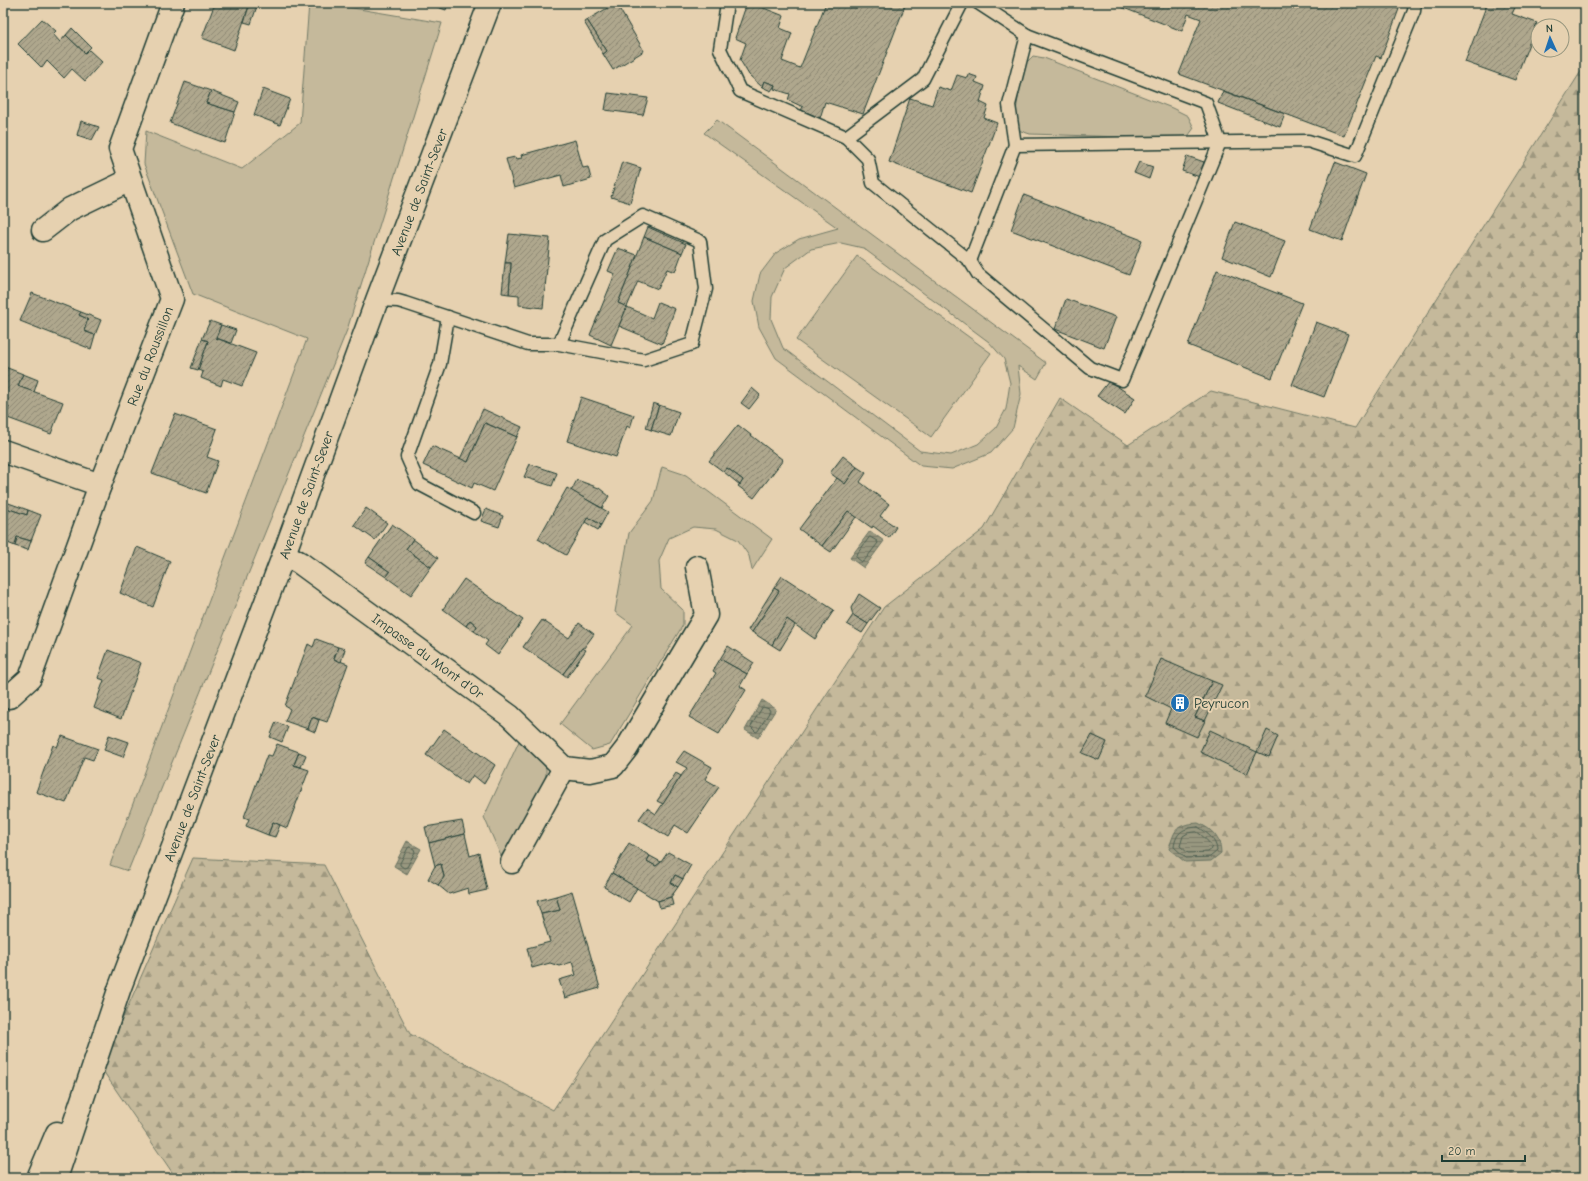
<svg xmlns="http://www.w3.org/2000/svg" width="1588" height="1181" viewBox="0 0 1588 1181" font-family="'Comic Neue',sans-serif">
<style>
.grass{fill:#c5b99b;stroke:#727b68;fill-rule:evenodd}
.forest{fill:url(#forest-firs);stroke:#727b68}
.water{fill:url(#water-rules);stroke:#687361}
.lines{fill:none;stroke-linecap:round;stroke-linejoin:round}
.shore{stroke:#4f6152;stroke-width:1}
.building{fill:url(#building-hatch);stroke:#1f3d34}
.service-casing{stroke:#1f3d34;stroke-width:15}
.minor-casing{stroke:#1f3d34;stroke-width:25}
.secondary-casing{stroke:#1f3d34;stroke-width:25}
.service{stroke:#e6d1b0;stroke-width:12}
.minor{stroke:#e6d1b0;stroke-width:22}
.secondary{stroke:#e6d1b0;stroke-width:22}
.labels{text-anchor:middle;stroke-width:4;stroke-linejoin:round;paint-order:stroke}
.street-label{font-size:14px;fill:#1f3d34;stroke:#e6d1b0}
.poi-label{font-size:14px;fill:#1f3d34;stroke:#e6d1b0;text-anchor:start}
</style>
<defs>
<pattern id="forest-firs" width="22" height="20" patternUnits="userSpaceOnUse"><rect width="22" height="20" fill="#c5b99b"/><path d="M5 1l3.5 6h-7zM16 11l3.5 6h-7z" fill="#9f987f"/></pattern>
<pattern id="water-rules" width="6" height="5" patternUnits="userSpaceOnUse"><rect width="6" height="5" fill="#98977f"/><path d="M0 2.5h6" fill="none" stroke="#7b7c69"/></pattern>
<pattern id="building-hatch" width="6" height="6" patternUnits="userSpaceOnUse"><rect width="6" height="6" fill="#afa78d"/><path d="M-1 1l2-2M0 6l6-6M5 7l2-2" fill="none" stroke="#8e8974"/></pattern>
</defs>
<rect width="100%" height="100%" fill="#e6d1b0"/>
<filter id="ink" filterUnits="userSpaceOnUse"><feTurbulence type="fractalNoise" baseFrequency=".025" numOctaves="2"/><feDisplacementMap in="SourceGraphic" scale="8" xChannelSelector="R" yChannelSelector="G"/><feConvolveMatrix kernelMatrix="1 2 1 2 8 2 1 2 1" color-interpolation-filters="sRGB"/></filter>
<g filter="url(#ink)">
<!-- grass -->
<g class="grass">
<polygon points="309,3 323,3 442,23 347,330 128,871 110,865 307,339 193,294 144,164 146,131 242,169 300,123"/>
<polygon points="1033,56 1044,58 1172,108 1188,116 1194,128 1186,139 1030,134 1018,130 1016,111 1023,66"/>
<path d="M717,120L1046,363L1037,379L1018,366L1021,394L1013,428L991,453L952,469L921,466L776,358L759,327L754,301L760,274L776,253L799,239L838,228L704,133ZM841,243L863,248L989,342L1004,359L1010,383L1006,409L996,428L978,444L951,455L920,451L783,348L771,319L772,297L785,268L811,249Z"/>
<polygon points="857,256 991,353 931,437 796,340"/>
<polygon points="662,467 686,475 772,539 752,570 749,556 738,540 716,529 693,527 669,538 659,561 661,589 683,610 683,625 610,745 592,750 560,724 633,625 615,612 629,533 653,501"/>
<polygon points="521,737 546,768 546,786 501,856 484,817"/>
</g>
<!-- forest -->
<polygon class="forest" points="1585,65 1585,1178 176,1178 101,1068 193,858 324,865 410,1034 553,1110 884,607 984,529 1060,398 1128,445 1211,391 1355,428"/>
<!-- water -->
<g class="water">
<polygon points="870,531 884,541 864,568 850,558"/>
<polygon points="762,700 776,709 758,738 745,730"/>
<path d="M1198,823C1212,829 1221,838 1221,853L1211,861L1185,862L1169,849C1175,828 1176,825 1198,823Z"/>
<polygon points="407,841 421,849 407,874 394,866"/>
</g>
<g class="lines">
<!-- shore -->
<g class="shore">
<polygon points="870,537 877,541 878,543 864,561 862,562 857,558 856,556"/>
<polygon points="763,707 769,709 770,711 758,731 756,732 751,727"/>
<path d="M1198,827C1207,832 1217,841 1217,851L1210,857L1186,858L1174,847C1176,832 1183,828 1198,827Z"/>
<path d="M1197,832C1202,835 1211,843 1212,849L1208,852L1188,853L1180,846L1183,836L1188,833Z"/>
<polygon points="410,847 414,849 415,852 407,867 404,868 400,865 400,863 408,848"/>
</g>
</g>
<!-- building -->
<g class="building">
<polygon points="215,3 250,3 234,50 202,38"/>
<polygon points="250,3 258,3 251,24 244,22"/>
<polygon points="426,3 448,3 446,10"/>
<polygon points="616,3 644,51 613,70 603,54 607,51 587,20"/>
<polygon points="747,3 751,3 784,16 780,28 792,33 782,61 800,68 826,3 906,3 863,114 825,102 820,118 801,110 803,107 788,100 790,94 774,89 775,85 764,81 762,87 749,75 740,60 746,43 735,38"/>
<polygon points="1111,3 1382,3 1399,9 1381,58 1376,56 1344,136 1179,74 1201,19 1188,14 1182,31"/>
<polygon points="1483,3 1517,3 1512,14 1537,23 1515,80 1465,62 1487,4"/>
<polygon points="42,19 56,31 53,34 60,42 66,35 85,53 88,49 102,62 85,81 72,69 64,78 47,61 42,68 18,44"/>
<polygon points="587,20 607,51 603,54 584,22"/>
<polygon points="72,28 91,47 85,53 66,35"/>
<polygon points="968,74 977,77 975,82 985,86 980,102 988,106 984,118 997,123 971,193 889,162 910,98 932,105 938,87 951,91 957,75 967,78"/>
<polygon points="764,81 775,85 771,91 762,87"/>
<polygon points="185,82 211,91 206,103 235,112 225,143 170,123"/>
<polygon points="263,89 290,99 280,125 254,115"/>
<polygon points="211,91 239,102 235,112 206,103"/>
<polygon points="1223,91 1285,114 1280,127 1218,103"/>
<polygon points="608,93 648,98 643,115 605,110"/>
<polygon points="81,121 99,127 92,140 77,135"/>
<polygon points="575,140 583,168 588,167 591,179 564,187 561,175 514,188 506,159 515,157 516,159 522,158 521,155"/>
<polygon points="1187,156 1204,162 1200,177 1182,171"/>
<polygon points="622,162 641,168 630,203 611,197"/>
<polygon points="1139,162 1153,167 1149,179 1134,173"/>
<polygon points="1335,162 1366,174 1342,241 1310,229"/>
<polygon points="1024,195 1142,240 1129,275 1011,230"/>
<polygon points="1235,222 1285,241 1271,277 1222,257"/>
<polygon points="648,227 686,244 682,253 644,237"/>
<polygon points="509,234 550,238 543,308 519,305 519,295 509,294 511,263 505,263"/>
<polygon points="644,237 682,253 675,272 667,269 658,289 638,281 627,307 618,303"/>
<polygon points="618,248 637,255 618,303 627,307 611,345 590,335 615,274 608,271"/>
<polygon points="505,263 511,263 509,294 502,293"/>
<polygon points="1217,270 1302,303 1272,378 1188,345"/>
<polygon points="32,293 81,312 79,315 88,319 84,331 95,335 91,349 20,321"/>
<polygon points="1066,299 1116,317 1104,348 1055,329"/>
<polygon points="658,302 675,309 662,344 619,326 627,307 652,318"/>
<polygon points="81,312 101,320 95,335 84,331 88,319 79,315"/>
<polygon points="210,321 221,325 216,338 256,353 242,386 223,379 221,386 201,378 203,372 198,370 208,341 202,339"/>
<polygon points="1316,322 1348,334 1324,397 1292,385"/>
<polygon points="221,325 236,330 231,343 216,338"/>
<polygon points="202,339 208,341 198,370 191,368"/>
<polygon points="5,367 23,374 18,386 63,402 51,434 5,417 9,407 3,405 3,374"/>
<polygon points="23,374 38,380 34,392 18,386"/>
<polygon points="1109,381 1135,398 1125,414 1097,396"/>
<polygon points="752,388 760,395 749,409 741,403"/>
<polygon points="581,397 634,415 630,428 627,426 616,457 567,441"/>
<polygon points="653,403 659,405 651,430 646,428"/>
<polygon points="3,405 9,407 5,417 3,417"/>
<polygon points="659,405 679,412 671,436 651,430"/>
<polygon points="483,409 522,427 517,437 485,423 468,462 460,459"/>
<polygon points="175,414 217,429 207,457 218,461 206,493 152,473"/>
<polygon points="485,423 517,437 493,491 474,483 472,488 423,465 432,446 468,462"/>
<polygon points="738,425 783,460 754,498 738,486 743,480 727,468 724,472 709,461"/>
<polygon points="843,456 857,467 845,484 830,473"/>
<polygon points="530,464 557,473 552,486 524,477"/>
<polygon points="857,467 866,473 860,482 889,504 880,516 896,527 889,538 873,526 872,528 848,511 822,546 799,529 837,478 845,484"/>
<polygon points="727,468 743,480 740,485 724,472"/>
<polygon points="577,480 599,488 609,496 602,508 571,491"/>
<polygon points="567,488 608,512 601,525 588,517 566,555 538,539"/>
<polygon points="3,501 28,510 27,515 3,507"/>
<polygon points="3,507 27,515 28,510 41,515 31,541 17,537 15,546 3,541"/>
<polygon points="366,508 387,523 375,540 354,525"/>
<polygon points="486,509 503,516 499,527 481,521"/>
<polygon points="848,511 856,517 831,552 822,546"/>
<polygon points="588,517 601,525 598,530 585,522"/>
<polygon points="392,524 413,539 406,549 431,567 411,595 386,577 390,572 369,557"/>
<polygon points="17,537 31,541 28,550 15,546"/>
<polygon points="413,539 438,558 431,567 406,549"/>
<polygon points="137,547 170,561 153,607 120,593"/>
<polygon points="369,557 390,572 386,577 365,563"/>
<polygon points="782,576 834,610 815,639 787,619 772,645 752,632 779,591 774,588"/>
<polygon points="464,579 523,620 498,655 485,645 488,641 474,631 477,626 470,620 466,626 443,609"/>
<polygon points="774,588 779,591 752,632 748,630"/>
<polygon points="859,594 880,608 868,624 853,615 851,608"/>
<polygon points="853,615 868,624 862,633 847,624"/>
<polygon points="787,619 795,625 780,650 772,645"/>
<polygon points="470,620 477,626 474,631 466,626"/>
<polygon points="542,620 569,638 579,623 594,634 584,648 582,648 563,674 523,647"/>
<polygon points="316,639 338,647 334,659 348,664 327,722 312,717 308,729 285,721 290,709 285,706 308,644 313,647"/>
<polygon points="728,646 754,663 747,674 720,659"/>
<polygon points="338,647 345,649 341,662 334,659"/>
<polygon points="582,648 586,650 567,677 563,674"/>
<polygon points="108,650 141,663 121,719 94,708 104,680 98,678"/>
<polygon points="720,659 747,674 740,686 746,690 719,734 689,717 716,673 713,671"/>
<polygon points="1161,659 1212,681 1195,717 1205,721 1197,737 1165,723 1171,709 1145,696"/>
<polygon points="1212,681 1222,685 1205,721 1195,717"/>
<polygon points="312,717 319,720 315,732 308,729"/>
<polygon points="276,722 288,727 282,742 270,737"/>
<polygon points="444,729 495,765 484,784 473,775 467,784 426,755"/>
<polygon points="1210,730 1257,752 1247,774 1200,752"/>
<polygon points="1267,730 1278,736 1269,757 1257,752"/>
<polygon points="109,735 129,742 123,757 104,750"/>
<polygon points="1092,735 1107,742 1099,760 1082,753"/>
<polygon points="62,736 98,749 93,760 84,757 66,803 36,792 53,745 57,747"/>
<polygon points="277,744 299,752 294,765 309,770 287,828 273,822 268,835 246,826 249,819 244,817 267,755 272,756"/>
<polygon points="684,751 712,767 705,779 719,787 688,833 675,825 668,837 639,819 647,808 656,814 681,776 687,768 676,762"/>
<polygon points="299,752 306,755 301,767 294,765"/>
<polygon points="676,773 681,776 663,804 657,801"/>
<polygon points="462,821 465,834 429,843 425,827"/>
<polygon points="273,822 280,825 275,837 268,835"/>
<polygon points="465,834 470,856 479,853 487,890 469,894 468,888 449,894 438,885 444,877 441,864 435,866 429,843"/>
<polygon points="629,843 650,856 647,861 656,866 661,862 668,852 691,865 683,879 675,875 671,883 678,887 671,897 658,901 612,873"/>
<polygon points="650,856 661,862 656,866 647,861"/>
<polygon points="441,864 444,877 438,885 428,879 435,866"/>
<polygon points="612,873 637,888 629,902 604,887"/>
<polygon points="675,875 683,879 678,887 671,883"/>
<polygon points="572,891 600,988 565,998 559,980 576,975 572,962 559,966 550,963 532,968 527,948 550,942 541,914 560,910 556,896"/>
<polygon points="556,896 560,910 541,914 537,901"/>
<polygon points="671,897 673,905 660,908 658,901"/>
</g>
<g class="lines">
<!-- service casing -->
<g class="service-casing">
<g id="service">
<polyline points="727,3 720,49 740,91 846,137"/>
<polyline points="962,3 923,79 846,137 868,159 873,183 970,261 1015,145 1009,105 1027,35 978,3"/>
<polyline points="1015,145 1308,141 1355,156 1414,11 1415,3"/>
<polyline points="970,261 978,274 1090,368 1122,380 1220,142 1206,103 1027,35"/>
<polyline points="377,300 398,301 405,303 528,344 559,344 644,360 692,344 706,289 700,241 643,216 605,240 559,344"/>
<polyline points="448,317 440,364 407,457 419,484 474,513"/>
</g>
</g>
<!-- minor casing -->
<g class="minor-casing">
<g id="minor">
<polyline points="43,230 70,209 130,180"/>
<polyline points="3,451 100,485"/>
<polyline points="284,554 300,563 510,716 564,768 590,771 613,766 627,748 706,615 697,567"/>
<polyline points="3,697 9,697 30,678 100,485 172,299 120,149 173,3"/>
<polyline points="512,862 564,768"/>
</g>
</g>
<!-- secondary casing -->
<g class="secondary-casing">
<g id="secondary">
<polyline points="38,1178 57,1133"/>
<polyline points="56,1178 120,987 284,554 377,300 490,3"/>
</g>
</g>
<!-- service -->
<use href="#service" class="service"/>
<!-- minor -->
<use href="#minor" class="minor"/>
<!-- secondary -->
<use href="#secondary" class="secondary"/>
</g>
</g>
<!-- icons -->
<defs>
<g id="building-disc" transform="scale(1)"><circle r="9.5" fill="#1f6fb2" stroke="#e6d1b0"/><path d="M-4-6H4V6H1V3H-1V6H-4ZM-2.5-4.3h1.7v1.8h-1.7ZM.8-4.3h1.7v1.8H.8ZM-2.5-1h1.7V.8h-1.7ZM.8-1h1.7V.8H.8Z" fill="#fff"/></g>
</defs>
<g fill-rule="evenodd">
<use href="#building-disc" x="1180" y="703"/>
</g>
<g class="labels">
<!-- street labels -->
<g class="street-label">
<text transform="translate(419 192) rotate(-69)" y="5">Avenue de Saint-Sever</text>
<text transform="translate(150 356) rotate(-69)" y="5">Rue du Roussillon</text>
<text transform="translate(306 495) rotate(-70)" y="5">Avenue de Saint-Sever</text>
<text transform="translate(428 656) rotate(36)" y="5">Impasse du Mont d'Or</text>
<text transform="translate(192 798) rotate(-69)" y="5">Avenue de Saint-Sever</text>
</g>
<!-- poi labels -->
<g class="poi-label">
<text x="1194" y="708">Peyrucon</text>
</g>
</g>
<!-- margin -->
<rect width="1588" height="1181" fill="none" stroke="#e6d1b0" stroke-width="16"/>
<rect x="8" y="8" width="1572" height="1165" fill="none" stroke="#1f3d34" stroke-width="1.5" filter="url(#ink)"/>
<!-- north arrow -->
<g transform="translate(1550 38) rotate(357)"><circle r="19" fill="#e6d1b0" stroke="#96967e"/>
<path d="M0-3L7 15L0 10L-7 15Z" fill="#1f6fb2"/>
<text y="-6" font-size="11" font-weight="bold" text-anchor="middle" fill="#1f3d34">N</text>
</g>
<!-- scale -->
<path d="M1442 1155v6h83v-6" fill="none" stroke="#1f3d34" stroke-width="2"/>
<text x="1448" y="1155" font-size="12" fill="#1f3d34" stroke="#e6d1b0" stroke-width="3" paint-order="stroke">20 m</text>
</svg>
